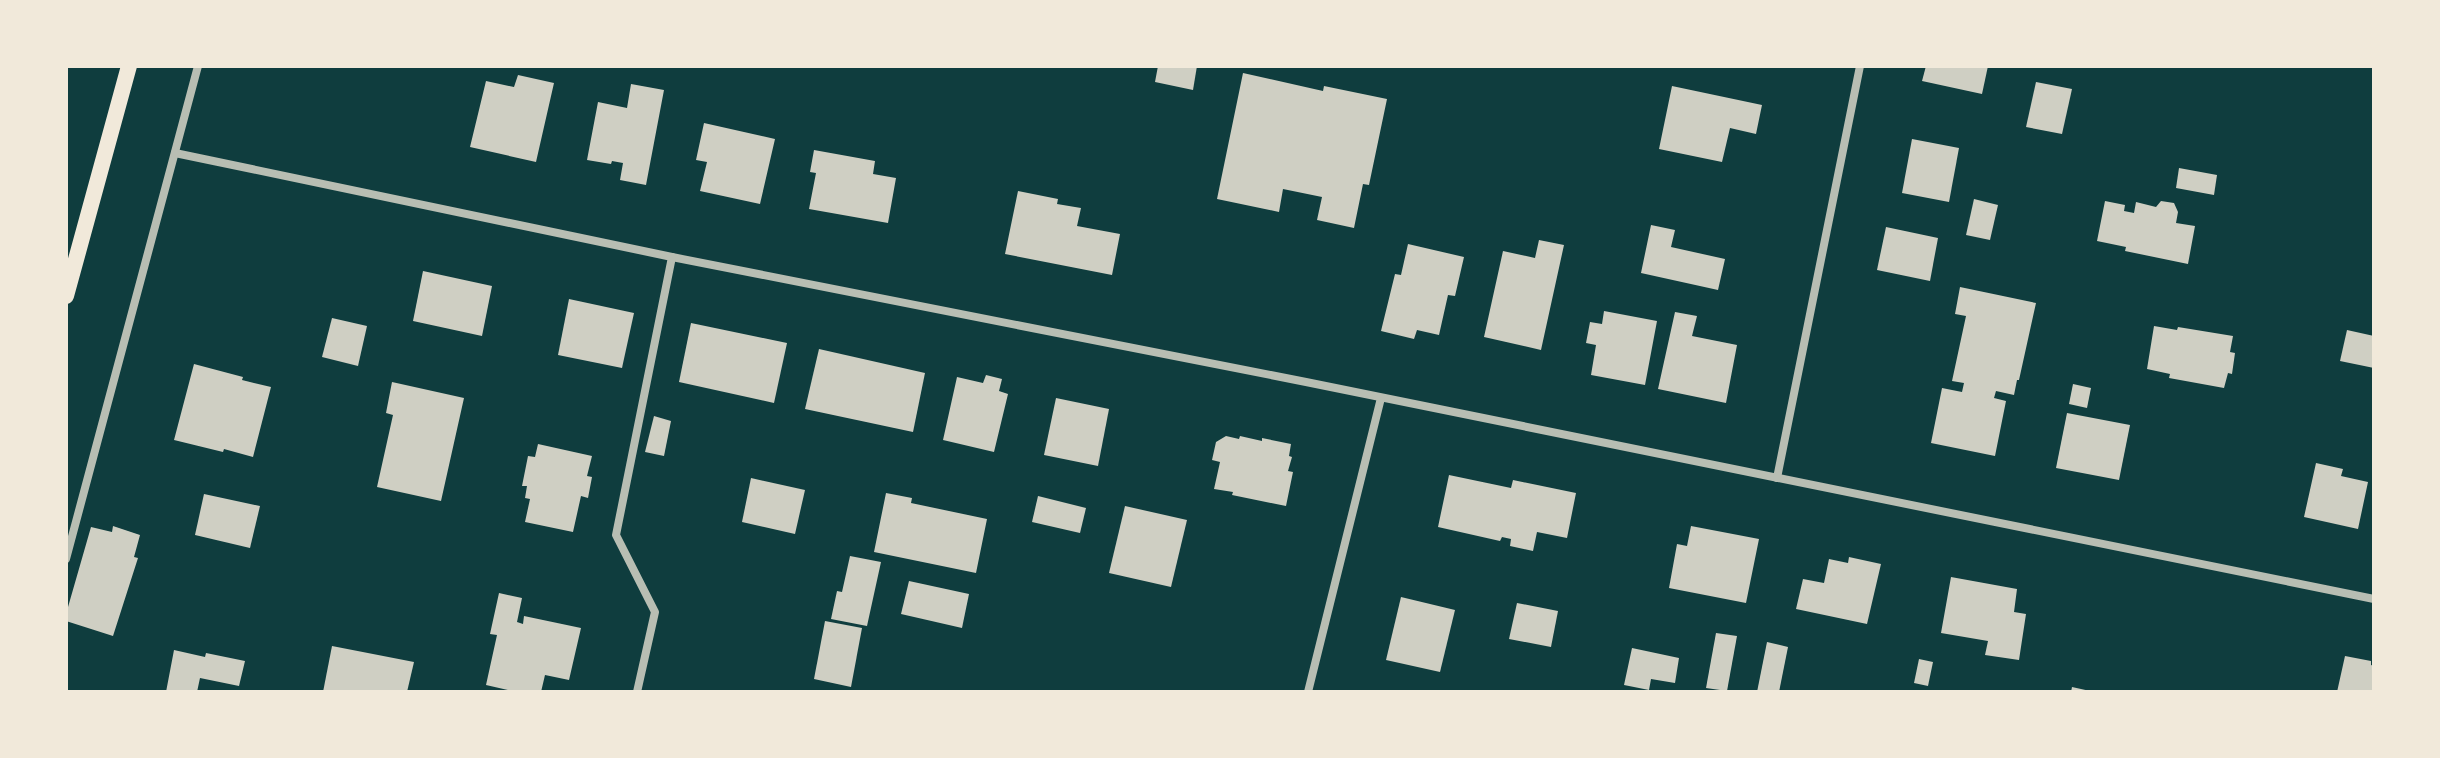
<svg xmlns="http://www.w3.org/2000/svg" width="2440" height="758" viewBox="0 0 2440 758" font-family="'Golos Text',sans-serif">
<style>
.building{fill:#cfcfc3}
.lines{fill:none;stroke-linecap:round;stroke-linejoin:round}
.minor{stroke:#b8beb3;stroke-width:8}
.secondary{stroke:#f1e9da;stroke-width:16}
</style>
<rect width="100%" height="100%" fill="#0f3d3e"/>
<!-- building -->
<g class="building">
<polygon points="1158,66 1197,66 1193,90 1155,82"/>
<polygon points="1926,66 1988,66 1982,94 1922,81"/>
<polygon points="1243,73 1323,91 1324,86 1387,99 1369,185 1363,184 1354,228 1317,220 1322,197 1283,189 1279,212 1217,199"/>
<polygon points="518,75 554,83 536,162 470,147 486,81 514,87"/>
<polygon points="2036,82 2072,89 2062,134 2026,127"/>
<polygon points="631,84 664,90 646,185 620,180 623,163 612,161 611,164 587,160 598,102 627,108"/>
<polygon points="1672,86 1762,105 1756,134 1730,128 1722,162 1659,149"/>
<polygon points="704,123 775,139 760,204 700,191 707,162 696,160"/>
<polygon points="1912,139 1959,148 1949,202 1902,193"/>
<polygon points="814,150 875,161 873,174 896,178 888,223 809,209 816,173 810,172"/>
<polygon points="2179,168 2217,175 2214,195 2176,188"/>
<polygon points="1018,191 1058,199 1057,204 1081,208 1077,226 1120,234 1112,275 1005,254"/>
<polygon points="1974,199 1998,205 1990,240 1966,235"/>
<polygon points="2105,201 2125,205 2124,211 2134,213 2136,202 2156,207 2161,201 2174,203 2178,212 2176,223 2195,226 2188,264 2125,251 2126,247 2097,241"/>
<polygon points="1651,225 1675,230 1671,247 1725,259 1718,290 1641,273"/>
<polygon points="1886,227 1938,238 1930,281 1877,270"/>
<polygon points="1539,240 1564,245 1541,350 1484,337 1503,251 1535,258"/>
<polygon points="1408,244 1464,257 1455,296 1448,295 1439,335 1417,330 1414,339 1381,331 1395,274 1401,275"/>
<polygon points="423,271 492,286 482,336 413,321"/>
<polygon points="1960,287 2036,303 2019,380 2017,380 2014,395 1996,391 1994,398 2006,401 1995,456 1931,443 1942,388 1962,392 1964,383 1952,381 1966,316 1955,314"/>
<polygon points="569,299 634,313 622,368 558,355"/>
<polygon points="1604,311 1657,321 1645,385 1591,375 1596,345 1586,343 1590,322 1602,324"/>
<polygon points="1675,312 1697,316 1692,336 1737,345 1726,403 1658,389"/>
<polygon points="332,318 367,326 358,366 322,357"/>
<polygon points="691,323 787,343 774,403 679,382"/>
<polygon points="2154,326 2177,330 2178,327 2233,336 2230,352 2235,353 2232,374 2228,373 2224,388 2169,378 2170,374 2147,369"/>
<polygon points="2347,330 2374,336 2374,368 2340,361"/>
<polygon points="819,349 925,373 913,432 805,409"/>
<polygon points="194,364 243,377 242,380 271,387 253,457 224,449 223,452 174,440"/>
<polygon points="986,375 1002,379 999,391 1008,394 994,452 943,440 957,377 983,383"/>
<polygon points="392,382 464,398 441,501 377,487 393,415 386,413"/>
<polygon points="2073,384 2091,388 2087,408 2069,404"/>
<polygon points="1056,398 1109,409 1098,466 1044,455"/>
<polygon points="2067,413 2130,425 2119,480 2056,468"/>
<polygon points="654,416 671,421 664,456 645,452"/>
<polygon points="1226,436 1239,439 1240,436 1262,441 1262,438 1291,444 1289,456 1292,457 1288,471 1293,472 1286,506 1232,495 1233,492 1214,489 1220,462 1212,460 1216,442"/>
<polygon points="538,444 592,456 587,476 592,477 588,498 581,496 573,532 525,522 530,499 525,498 527,486 522,486 528,456 535,457"/>
<polygon points="2316,463 2343,469 2341,476 2368,482 2358,529 2304,517"/>
<polygon points="1449,475 1511,488 1513,480 1576,493 1567,538 1537,532 1533,551 1510,546 1511,539 1502,537 1500,541 1438,527"/>
<polygon points="751,478 805,490 795,534 742,522"/>
<polygon points="886,493 912,498 911,503 987,519 976,573 874,552"/>
<polygon points="204,494 260,506 250,548 195,535"/>
<polygon points="1038,496 1086,508 1080,533 1032,522"/>
<polygon points="1125,506 1187,520 1171,587 1109,573"/>
<polygon points="113,526 140,535 134,557 138,558 113,636 66,621 66,614 91,527 112,532"/>
<polygon points="1691,526 1759,539 1746,603 1669,588 1677,544 1687,546"/>
<polygon points="850,556 881,562 867,626 831,619 837,591 842,592"/>
<polygon points="1849,557 1881,564 1867,624 1796,609 1803,579 1824,583 1829,559 1848,563"/>
<polygon points="1951,577 2017,589 2014,612 2026,614 2019,660 1985,655 1988,641 1941,633"/>
<polygon points="909,581 969,594 962,628 901,614"/>
<polygon points="499,593 522,598 517,622 523,624 524,616 581,628 569,680 545,675 541,692 516,692 486,685 497,635 490,634"/>
<polygon points="1401,597 1455,610 1440,672 1386,660"/>
<polygon points="1517,603 1558,611 1551,647 1509,639"/>
<polygon points="825,621 862,628 851,687 814,679"/>
<polygon points="1716,633 1737,636 1727,691 1706,688"/>
<polygon points="1767,642 1788,647 1779,692 1757,692"/>
<polygon points="332,646 414,662 407,692 323,692"/>
<polygon points="1632,648 1679,658 1675,683 1651,679 1649,690 1624,685"/>
<polygon points="174,650 205,657 206,653 245,661 239,686 200,678 197,692 166,692"/>
<polygon points="2345,656 2371,661 2371,665 2374,666 2374,692 2337,692"/>
<polygon points="1919,659 1933,662 1928,686 1914,683"/>
<polygon points="2072,687 2090,691 2090,692 2071,692"/>
</g>
<g class="lines">
<!-- minor -->
<g class="minor">
<polyline points="175,153 672,257 1306,382 2374,599"/>
<polyline points="1777,478 1860,66"/>
<polyline points="66,559 198,66"/>
<polyline points="637,692 655,612 616,535 672,257"/>
<polyline points="1308,692 1381,398"/>
</g>
<!-- secondary -->
<polyline class="secondary" points="66,296 129,66"/>
</g>
<!-- border -->
<rect width="2440" height="758" fill="none" stroke="#f1e9da" stroke-width="136"/>
</svg>
